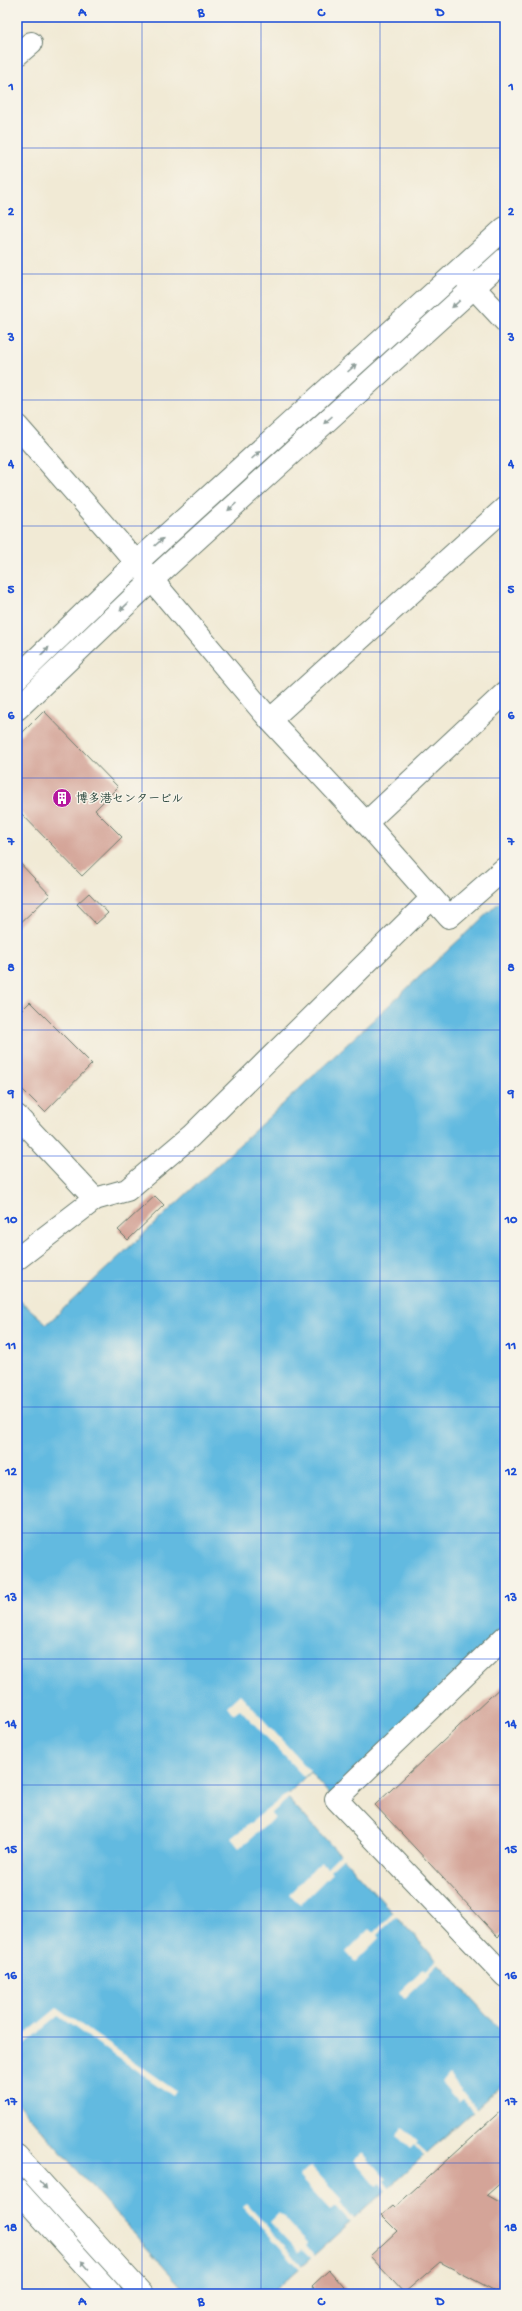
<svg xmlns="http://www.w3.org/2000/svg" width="522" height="2311" viewBox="0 0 522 2311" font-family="'Gochi Hand','Klee One',sans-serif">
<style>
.water{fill:#62bae0;stroke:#407c8a}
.pier{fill:#f1ead5}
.building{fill:#d4a498}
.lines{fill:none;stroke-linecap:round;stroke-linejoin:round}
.minor-casing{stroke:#687a6c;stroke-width:24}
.minor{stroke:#fff;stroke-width:22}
.oneway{fill:#8f9e9a}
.grid{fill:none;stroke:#1d4ed8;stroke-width:1;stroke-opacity:0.55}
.labels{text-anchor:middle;stroke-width:3;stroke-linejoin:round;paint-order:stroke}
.poi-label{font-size:12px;font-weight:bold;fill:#1f3d34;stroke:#f7f3e8;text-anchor:start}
.neatline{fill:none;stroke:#1d4ed8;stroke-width:1.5}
.grid-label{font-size:13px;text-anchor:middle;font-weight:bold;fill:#1d4ed8}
</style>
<rect width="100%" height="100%" fill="#f7f3e8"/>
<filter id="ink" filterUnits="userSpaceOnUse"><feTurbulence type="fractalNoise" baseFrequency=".025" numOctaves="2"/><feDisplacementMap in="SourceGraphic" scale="8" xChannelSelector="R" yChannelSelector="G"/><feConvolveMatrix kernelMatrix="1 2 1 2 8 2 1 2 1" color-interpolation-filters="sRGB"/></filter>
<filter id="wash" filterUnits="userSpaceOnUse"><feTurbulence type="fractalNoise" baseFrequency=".012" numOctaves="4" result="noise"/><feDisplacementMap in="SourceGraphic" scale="16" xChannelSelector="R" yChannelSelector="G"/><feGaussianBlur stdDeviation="0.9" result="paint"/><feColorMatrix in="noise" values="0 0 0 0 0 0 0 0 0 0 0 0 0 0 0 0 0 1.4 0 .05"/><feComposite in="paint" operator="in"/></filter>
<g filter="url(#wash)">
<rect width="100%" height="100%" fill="#f1ead5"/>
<!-- water -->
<polygon class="water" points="505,897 505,1626 330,1795 310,1772 286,1796 505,2035 505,2082 271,2294 188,2294 17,2103 17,1298 47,1324"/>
<!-- pier -->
<g class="pier">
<polygon points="240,1694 310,1771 304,1777 240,1709 233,1714 227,1706"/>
<polygon points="287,1794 290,1797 272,1813 275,1818 239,1848 231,1838"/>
<polygon points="341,1853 344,1857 330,1870 332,1873 300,1905 289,1894 321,1862 327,1867"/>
<polygon points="394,1912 398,1915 377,1935 379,1938 355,1962 346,1952 370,1928 374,1932"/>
<polygon points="437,1960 440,1962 429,1973 430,1975 405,1999 399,1992 424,1968 426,1970"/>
<polygon points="57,2008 176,2091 173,2096 58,2016 17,2050 17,2041"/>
<polygon points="449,2075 477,2109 474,2112 463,2100 459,2103 441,2082"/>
<polygon points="403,2127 418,2141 416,2143 428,2154 425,2157 414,2145 410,2149 396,2135"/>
<polygon points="363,2153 386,2179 384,2181 390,2189 387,2192 380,2184 377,2187 354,2160"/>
<polygon points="311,2166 342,2200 340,2202 355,2220 351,2223 336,2206 330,2211 299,2177"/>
<polygon points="246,2203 293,2255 302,2267 300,2269 242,2206"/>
<polygon points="279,2213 308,2244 306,2246 314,2256 311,2259 302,2250 299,2253 270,2222"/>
</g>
<g id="blocks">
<!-- building -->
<g class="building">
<polygon points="44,711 118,787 95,810 122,837 82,876 17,809 17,738"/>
<polygon points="17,860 50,895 17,926"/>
<polygon points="89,893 108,913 96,924 77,904"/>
<polygon points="30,1002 92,1064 45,1112 17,1084 17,1015"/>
<polygon points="155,1196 164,1205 128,1240 118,1230"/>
<polygon points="505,1683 505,1930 498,1937 375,1805"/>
<polygon points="505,2107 505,2179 487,2195 505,2205 505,2294 501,2294 440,2262 404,2293 370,2256 397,2231 381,2215 393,2205 395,2207"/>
<polygon points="329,2270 350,2294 319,2294 312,2286"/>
</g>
</g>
</g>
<g filter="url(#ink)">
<use href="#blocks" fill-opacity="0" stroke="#687a6c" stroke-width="1"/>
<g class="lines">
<!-- minor casing -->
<g class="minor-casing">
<g id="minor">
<polyline points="17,55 31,43"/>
<polyline points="464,277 505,321"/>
<polyline points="17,426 152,580 270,720 366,823 449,917 505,868"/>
<polyline points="17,678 136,563 505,228"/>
<polyline points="17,709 152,580 505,259"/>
<polyline points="270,720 505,508"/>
<polyline points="366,823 505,693"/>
<polyline points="17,1116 95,1199"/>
<polyline points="17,1259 95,1199 127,1190 191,1136 432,898"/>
<polyline points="505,1637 336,1799 505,1976"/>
<polyline points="17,2156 142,2294"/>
<polyline points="17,2190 111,2294"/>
</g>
</g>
<!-- minor -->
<use href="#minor" class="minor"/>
</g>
<!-- one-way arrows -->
<defs><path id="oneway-solid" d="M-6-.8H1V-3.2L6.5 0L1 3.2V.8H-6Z"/></defs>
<g class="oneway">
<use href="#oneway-solid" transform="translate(456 304) rotate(138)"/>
<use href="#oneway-solid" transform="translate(352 368) rotate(-42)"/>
<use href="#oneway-solid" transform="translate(328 420) rotate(138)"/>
<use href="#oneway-solid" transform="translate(256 455) rotate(-42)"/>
<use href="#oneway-solid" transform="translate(232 507) rotate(138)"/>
<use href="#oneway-solid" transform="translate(159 542) rotate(-42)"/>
<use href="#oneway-solid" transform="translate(124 607) rotate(136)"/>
<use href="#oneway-solid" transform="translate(45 651) rotate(-44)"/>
<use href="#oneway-solid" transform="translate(43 2185) rotate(48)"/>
<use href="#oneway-solid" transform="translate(85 2265) rotate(-132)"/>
</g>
</g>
<!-- grid -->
<path class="grid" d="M142,17V2294M261,17V2294M380,17V2294M17,148H505M17,274H505M17,400H505M17,526H505M17,652H505M17,778H505M17,904H505M17,1030H505M17,1156H505M17,1281H505M17,1407H505M17,1533H505M17,1659H505M17,1785H505M17,1911H505M17,2037H505M17,2163H505"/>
<!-- icons -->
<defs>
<g id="building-disc" transform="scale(1)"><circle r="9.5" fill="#b5179e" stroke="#f7f3e8"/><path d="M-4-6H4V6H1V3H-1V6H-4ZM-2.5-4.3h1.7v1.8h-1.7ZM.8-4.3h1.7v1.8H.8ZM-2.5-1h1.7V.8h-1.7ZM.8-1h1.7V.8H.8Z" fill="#fff"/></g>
</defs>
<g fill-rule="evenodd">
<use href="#building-disc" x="62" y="798"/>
</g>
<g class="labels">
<!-- poi labels -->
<g class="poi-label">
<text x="76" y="802">博多港センタービル</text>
</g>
</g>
<!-- margin -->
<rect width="522" height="2311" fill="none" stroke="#f7f3e8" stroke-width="44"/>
<rect x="22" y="22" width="478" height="2267" class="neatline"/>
<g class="grid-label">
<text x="82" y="16">A</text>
<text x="201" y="16">B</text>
<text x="321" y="16">C</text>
<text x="440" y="16">D</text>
<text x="11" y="90">1</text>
<text x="511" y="90">1</text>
<text x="11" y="215">2</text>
<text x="511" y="215">2</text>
<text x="11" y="341">3</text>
<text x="511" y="341">3</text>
<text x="11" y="467">4</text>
<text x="511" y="467">4</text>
<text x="11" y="593">5</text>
<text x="511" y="593">5</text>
<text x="11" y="719">6</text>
<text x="511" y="719">6</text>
<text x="11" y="845">7</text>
<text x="511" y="845">7</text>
<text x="11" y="971">8</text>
<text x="511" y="971">8</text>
<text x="11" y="1097">9</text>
<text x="511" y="1097">9</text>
<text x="11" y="1223">10</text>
<text x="511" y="1223">10</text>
<text x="11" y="1349">11</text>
<text x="511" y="1349">11</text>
<text x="11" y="1475">12</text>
<text x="511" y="1475">12</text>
<text x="11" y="1601">13</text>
<text x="511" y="1601">13</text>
<text x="11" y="1727">14</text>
<text x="511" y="1727">14</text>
<text x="11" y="1853">15</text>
<text x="511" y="1853">15</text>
<text x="11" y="1979">16</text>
<text x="511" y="1979">16</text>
<text x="11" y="2105">17</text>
<text x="511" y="2105">17</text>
<text x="11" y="2231">18</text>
<text x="511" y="2231">18</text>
<text x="82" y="2305">A</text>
<text x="201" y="2305">B</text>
<text x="321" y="2305">C</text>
<text x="440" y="2305">D</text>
</g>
</svg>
